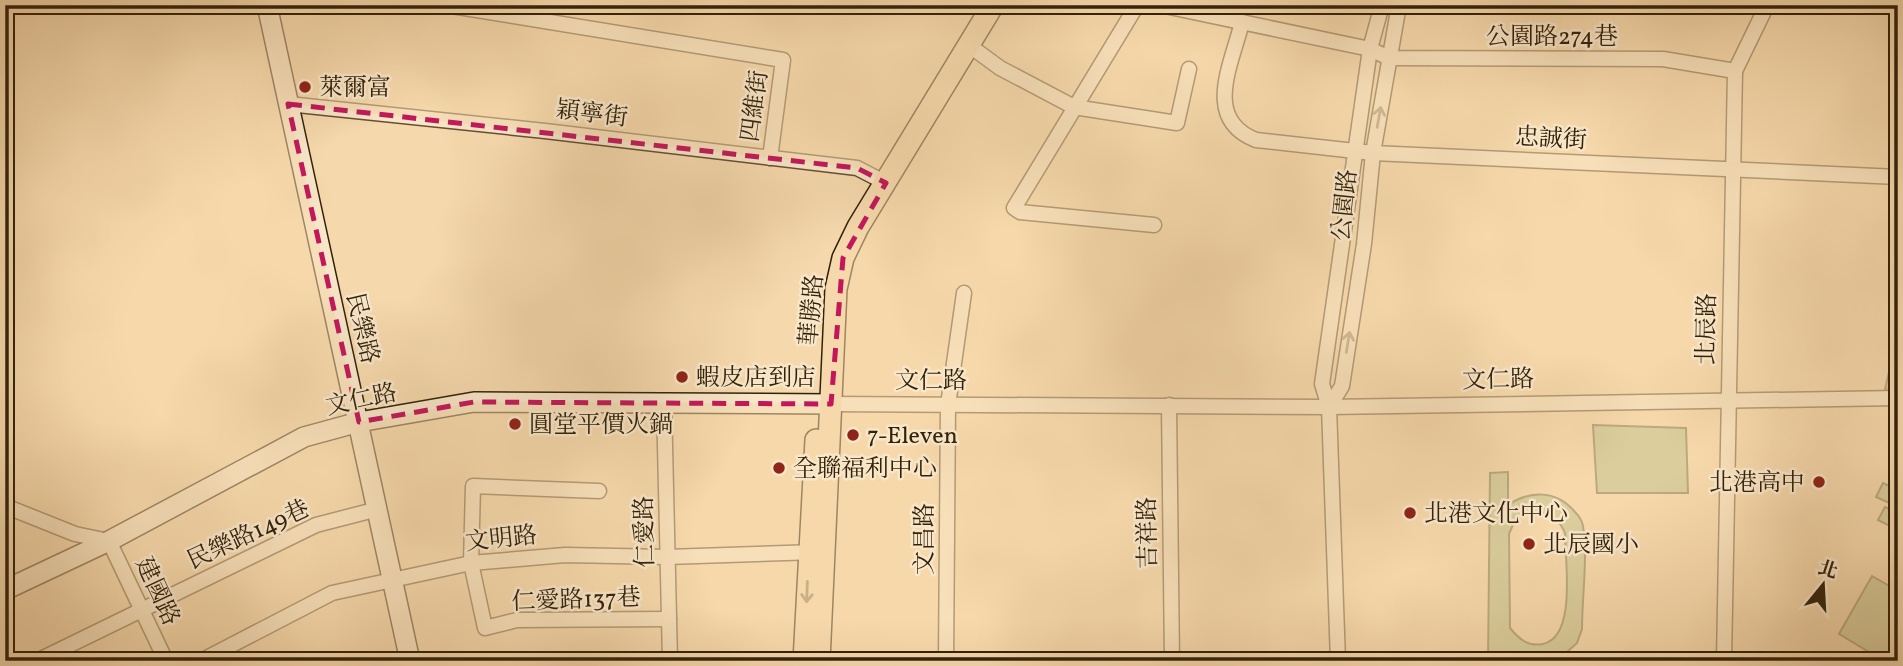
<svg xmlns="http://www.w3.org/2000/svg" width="1903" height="666" viewBox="0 0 1903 666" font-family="Vollkorn,'Noto Serif TC',serif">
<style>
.green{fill:url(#green-dots);stroke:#77704a;stroke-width:2}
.pitch{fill:#bbbf89;stroke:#77704a;stroke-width:2;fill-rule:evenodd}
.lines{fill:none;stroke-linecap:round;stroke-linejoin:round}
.street-casing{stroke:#645032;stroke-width:17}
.secondary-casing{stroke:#33220a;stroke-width:22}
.primary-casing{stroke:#33220a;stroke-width:24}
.street{stroke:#f8e6c9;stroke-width:14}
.secondary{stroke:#f8e6c9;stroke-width:19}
.primary{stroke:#f5d8ac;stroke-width:21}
.oneway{stroke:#9f8e73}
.oneway2{stroke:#947d5b}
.marked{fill:none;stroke:#c2185b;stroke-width:5;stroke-dasharray:14 9;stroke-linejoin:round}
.poi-dot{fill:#8f2418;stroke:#f8e6c9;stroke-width:2.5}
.labels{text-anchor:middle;stroke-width:5;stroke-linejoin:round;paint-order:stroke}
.street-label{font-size:24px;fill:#33220a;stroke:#f8e6c9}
.poi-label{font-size:24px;fill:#33220a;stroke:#f8e6c9;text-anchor:start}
</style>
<defs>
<pattern id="green-dots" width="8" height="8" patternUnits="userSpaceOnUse" patternTransform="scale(1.75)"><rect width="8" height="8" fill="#bbbf89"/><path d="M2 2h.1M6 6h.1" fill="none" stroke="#a1a475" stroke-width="1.8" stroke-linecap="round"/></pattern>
</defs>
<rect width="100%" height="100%" fill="#f5d8ac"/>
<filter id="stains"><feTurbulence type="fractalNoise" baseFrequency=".00286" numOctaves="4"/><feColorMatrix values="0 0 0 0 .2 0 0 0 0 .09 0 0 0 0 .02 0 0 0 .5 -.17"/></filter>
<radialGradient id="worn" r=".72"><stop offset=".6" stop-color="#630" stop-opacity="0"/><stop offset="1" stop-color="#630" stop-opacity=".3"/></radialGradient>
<!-- green -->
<polygon class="green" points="1898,333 1898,398 1883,398"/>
<!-- pitch -->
<g class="pitch">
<polygon points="1593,425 1686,428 1688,493 1597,493"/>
<path d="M1508,472V505C1530,490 1557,490 1575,512C1579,516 1582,520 1583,526C1588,558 1582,596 1582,629L1577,643L1557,661H1523L1510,652L1509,661H1488L1490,473ZM1533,511C1548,512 1559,518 1565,533C1565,560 1577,637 1543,644C1528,647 1519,639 1510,628L1509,534L1515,520Z"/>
<polygon points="1883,483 1898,490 1898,507 1876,497"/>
<polygon points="1885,507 1898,513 1898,530 1878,520"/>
<polygon points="1872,576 1898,591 1898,661 1884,661 1839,634"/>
</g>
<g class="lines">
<!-- street casing -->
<g class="street-casing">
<g id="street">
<polyline points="1137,5 1014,208 1020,212 1154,225"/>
<polyline points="1160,5 1370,49 1389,58 1663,59 1735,71"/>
<polyline points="452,6 783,60 770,158"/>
<path d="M1242,22C1232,64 1202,119 1256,140L1373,153L1898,177"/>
<polyline points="970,46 1000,68 1074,107 1177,123 1189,69"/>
<polyline points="288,104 545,131 857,168 886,183"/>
<polyline points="664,403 670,661"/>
<polyline points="831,404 1329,407 1898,398"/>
<polyline points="1169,405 1172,661"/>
<polyline points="1329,407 1342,386 1364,244 1373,153 1399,5"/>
<polyline points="599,491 473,486 471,563 485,628 517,620 669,619"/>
<polyline points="5,506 75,534 109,541 166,661"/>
<polyline points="37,661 316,525 378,509"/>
<polyline points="201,661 332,593 471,563 565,555 667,557 817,552"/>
<polyline points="946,661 948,405 964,293"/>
<polyline points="1338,661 1329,407 1322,384 1370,49 1382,5"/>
<polyline points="1724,661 1735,71 1767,5"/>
</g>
</g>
<!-- secondary casing -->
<g class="secondary-casing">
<g id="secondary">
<polyline points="267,5 410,661"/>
<polyline points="5,590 109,541 304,437 359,422 474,402 831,404"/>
</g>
</g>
<!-- primary casing -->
<g class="primary-casing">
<g id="primary">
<polyline points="804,661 816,440"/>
<polyline points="819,661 836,289 843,258 858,227 993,5"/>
</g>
</g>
<!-- street -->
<use href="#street" class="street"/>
<!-- secondary -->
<use href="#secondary" class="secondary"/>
<!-- primary -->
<use href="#primary" class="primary"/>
</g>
<!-- one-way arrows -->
<defs><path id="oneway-shaft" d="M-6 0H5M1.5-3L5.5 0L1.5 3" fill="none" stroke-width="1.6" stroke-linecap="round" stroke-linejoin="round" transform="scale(1.75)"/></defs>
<g class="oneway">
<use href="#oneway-shaft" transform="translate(1379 117) rotate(-80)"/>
<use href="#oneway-shaft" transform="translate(1348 342) rotate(-81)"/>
</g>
<use class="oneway2" href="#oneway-shaft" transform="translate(807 592) rotate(92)"/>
<!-- marked area -->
<path d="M0 0H1903V666H0ZM288,104L857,168L886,183L843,258L831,404L474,402L359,422Z" fill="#f5d8ac" fill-opacity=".55" fill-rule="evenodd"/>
<path class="marked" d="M288,104L857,168L886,183L843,258L831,404L474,402L359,422Z"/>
<!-- markers -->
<g class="poi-dot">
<circle cx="305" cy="87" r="7"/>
<circle cx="682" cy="377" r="7"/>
<circle cx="515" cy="424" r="7"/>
<circle cx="853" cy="435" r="7"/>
<circle cx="779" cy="468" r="7"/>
<circle cx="1819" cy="482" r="7"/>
<circle cx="1410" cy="513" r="7"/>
<circle cx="1529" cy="544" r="7"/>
</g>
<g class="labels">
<!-- street labels -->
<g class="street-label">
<text x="1552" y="44">公園路274巷</text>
<text transform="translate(754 106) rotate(-82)" y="8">四維街</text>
<text transform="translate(592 113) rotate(7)" y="8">穎寧街</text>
<text transform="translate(1551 138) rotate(3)" y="8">忠誠街</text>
<text transform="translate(1344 205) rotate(-84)" y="8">公園路</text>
<text transform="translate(811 310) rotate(-85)" y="8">華勝路</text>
<text transform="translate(363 328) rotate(77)" y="8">民樂路</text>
<text transform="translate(1706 329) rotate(-89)" y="8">北辰路</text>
<text transform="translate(1498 379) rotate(-1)" y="8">文仁路</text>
<text x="931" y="388">文仁路</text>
<text transform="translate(361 399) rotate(-12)" y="8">文仁路</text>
<text transform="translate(644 532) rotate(-91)" y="8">仁愛路</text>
<text transform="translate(1147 533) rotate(-91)" y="8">吉祥路</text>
<text transform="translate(248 534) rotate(-25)" y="8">民樂路149巷</text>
<text transform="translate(501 538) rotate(-6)" y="8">文明路</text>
<text transform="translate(924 539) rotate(-90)" y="8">文昌路</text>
<text transform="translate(158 591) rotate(65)" y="8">建國路</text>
<text transform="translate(576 599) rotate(-2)" y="8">仁愛路137巷</text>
</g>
<!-- poi labels -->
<g class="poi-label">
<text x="319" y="95">萊爾富</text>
<text x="696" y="385">蝦皮店到店</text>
<text x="529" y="432">圓堂平價火鍋</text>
<text x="867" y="443">7-Eleven</text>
<text x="793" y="476">全聯福利中心</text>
<text x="1805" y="490" text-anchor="end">北港高中</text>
<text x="1424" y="521">北港文化中心</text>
<text x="1543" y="552">北辰國小</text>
</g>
</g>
<!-- margin -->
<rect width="1903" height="666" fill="none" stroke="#f5d8ac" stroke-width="28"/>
<rect x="7" y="7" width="1889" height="652" fill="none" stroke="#33220a" stroke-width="3.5"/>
<rect x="14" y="14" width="1875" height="638" fill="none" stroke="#33220a" stroke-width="2"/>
<!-- north arrow -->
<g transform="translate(1823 585) rotate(18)" stroke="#f8e6c9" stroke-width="5" paint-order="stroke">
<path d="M0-5L12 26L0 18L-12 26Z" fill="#33220a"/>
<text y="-10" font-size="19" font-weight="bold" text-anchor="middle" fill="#33220a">北</text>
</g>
<rect width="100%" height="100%" filter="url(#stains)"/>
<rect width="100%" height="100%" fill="url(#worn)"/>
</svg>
